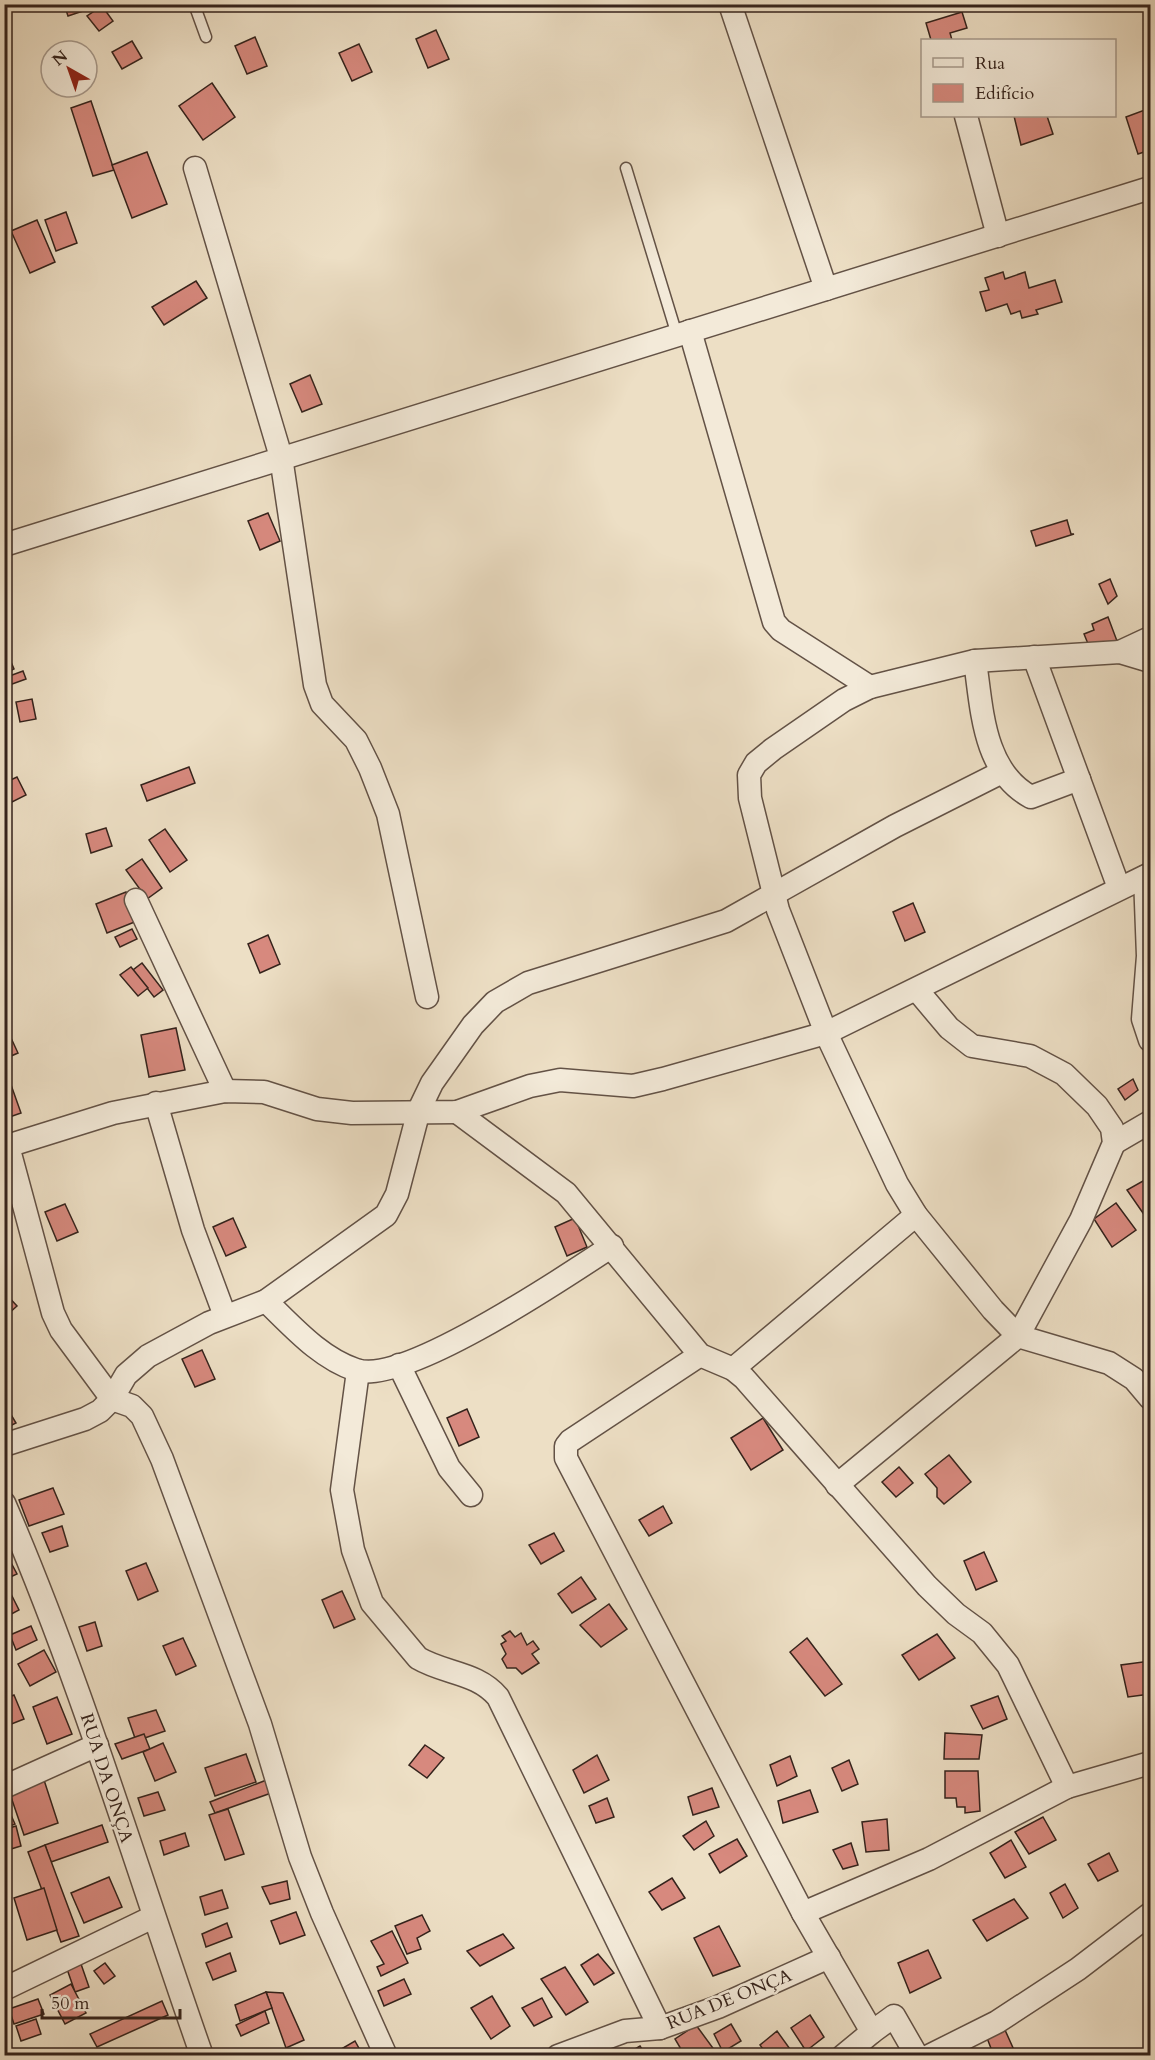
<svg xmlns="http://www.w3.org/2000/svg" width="1155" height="2060" viewBox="0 0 1155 2060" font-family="Cardo,serif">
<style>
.building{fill:#d7897e;stroke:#35231c;stroke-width:1.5}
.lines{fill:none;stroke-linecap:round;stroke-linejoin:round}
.service-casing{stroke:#635246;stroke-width:13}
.minor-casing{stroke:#635246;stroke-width:25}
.service{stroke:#f3ead9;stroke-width:10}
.minor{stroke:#f3ead9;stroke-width:22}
.labels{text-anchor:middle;stroke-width:5;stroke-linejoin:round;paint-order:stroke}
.street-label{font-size:18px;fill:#35231c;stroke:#f3ead9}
</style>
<rect width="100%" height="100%" fill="#eddfc5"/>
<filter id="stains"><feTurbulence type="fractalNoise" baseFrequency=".00333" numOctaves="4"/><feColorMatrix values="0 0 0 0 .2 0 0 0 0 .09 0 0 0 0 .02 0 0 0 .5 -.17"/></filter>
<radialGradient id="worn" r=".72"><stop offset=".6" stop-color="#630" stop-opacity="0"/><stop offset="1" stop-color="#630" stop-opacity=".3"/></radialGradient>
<!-- building -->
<g class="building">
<polygon points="64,4 98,4 98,6 68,16"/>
<polygon points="102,6 113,21 99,31 87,16"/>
<polygon points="962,12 967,28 950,33 952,40 931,40 926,23"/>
<polygon points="436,30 449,59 428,68 416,39"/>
<polygon points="255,37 267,66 247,74 235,46"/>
<polygon points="132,41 142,58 122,69 112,52"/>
<polygon points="359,44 372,72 352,81 339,53"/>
<polygon points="212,83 235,117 203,140 179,106"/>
<polygon points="91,101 114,170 93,176 71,108"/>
<polygon points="1150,108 1150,150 1138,154 1126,117"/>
<polygon points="1014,116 1047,116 1053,134 1021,145"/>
<polygon points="147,152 167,204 132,218 112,165"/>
<polygon points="66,212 77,243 56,251 45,220"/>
<polygon points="37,220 55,262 30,273 11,231"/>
<polygon points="1003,272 1005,279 1025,272 1029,288 1055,280 1062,302 1036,310 1038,314 1022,318 1020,311 1011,314 1007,304 986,311 980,292 989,290 985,278"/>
<polygon points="196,281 207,298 164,325 152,307"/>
<polygon points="310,375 322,404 302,412 290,384"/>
<polygon points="268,513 280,541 260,550 248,521"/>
<polygon points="1067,520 1071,534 1074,534 1036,546 1031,531"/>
<polygon points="1110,579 1117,596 1108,604 1099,584"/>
<polygon points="1108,617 1117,641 1091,651 1084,634 1094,630 1092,624"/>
<polygon points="11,662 14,669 4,674 4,664"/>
<polygon points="23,671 26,679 4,687 4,678"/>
<polygon points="32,699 36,719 20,722 16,702"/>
<polygon points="189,767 195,783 147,801 141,785"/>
<polygon points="17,777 26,795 10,803 4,791 4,783"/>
<polygon points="106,828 112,846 91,853 86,834"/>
<polygon points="165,829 187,860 170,872 149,840"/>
<polygon points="142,859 162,888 147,899 126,870"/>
<polygon points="126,892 137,921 107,933 96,904"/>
<polygon points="913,903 925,932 905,941 893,912"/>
<polygon points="132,929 137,939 120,947 115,937"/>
<polygon points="268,935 280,964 260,973 248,944"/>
<polygon points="142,963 163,990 154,997 133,970"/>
<polygon points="131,967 148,988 138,996 120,975"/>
<polygon points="5,1025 18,1053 4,1059 4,1025"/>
<polygon points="176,1028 185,1070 149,1077 141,1035"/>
<polygon points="1133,1079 1138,1090 1125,1100 1118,1089"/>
<polygon points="10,1082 21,1113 4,1119 4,1084"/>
<polygon points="1150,1177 1150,1213 1145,1216 1127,1190"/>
<polygon points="1116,1203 1136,1230 1112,1247 1094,1219"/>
<polygon points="65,1204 78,1232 57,1241 45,1212"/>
<polygon points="233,1218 246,1247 226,1256 213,1227"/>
<polygon points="575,1218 587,1247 567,1256 555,1227"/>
<polygon points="4,1292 17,1306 7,1315 4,1312"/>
<polygon points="202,1350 215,1379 195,1387 182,1359"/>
<polygon points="4,1403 16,1423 4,1429"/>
<polygon points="467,1409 479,1437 459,1446 447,1418"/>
<polygon points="763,1418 783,1450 751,1470 731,1438"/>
<polygon points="949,1455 971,1482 944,1504 937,1497 937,1488 925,1474"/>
<polygon points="899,1467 913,1483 896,1497 882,1482"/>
<polygon points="53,1488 64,1514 29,1526 19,1500"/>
<polygon points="663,1506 672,1523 649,1536 639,1520"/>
<polygon points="62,1526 68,1546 50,1552 42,1533"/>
<polygon points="554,1533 564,1551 541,1564 529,1545"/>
<polygon points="984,1552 997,1581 976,1590 964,1561"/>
<polygon points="8,1557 17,1574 4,1580 4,1558"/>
<polygon points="146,1563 158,1591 138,1600 126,1571"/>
<polygon points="581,1577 596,1599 572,1613 558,1594"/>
<polygon points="9,1590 19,1610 4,1618 4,1593"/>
<polygon points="342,1591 355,1619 334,1628 322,1600"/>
<polygon points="609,1604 627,1629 601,1647 580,1625"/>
<polygon points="95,1622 102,1646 87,1651 79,1627"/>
<polygon points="31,1626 37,1640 16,1650 10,1635"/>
<polygon points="510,1631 515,1637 521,1633 527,1645 533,1641 539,1649 532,1654 539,1663 522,1674 516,1668 507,1668 502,1659 506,1654 501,1644 506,1641 502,1636"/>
<polygon points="937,1634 955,1658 919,1680 902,1655"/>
<polygon points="183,1638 196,1666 176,1675 163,1646"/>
<polygon points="807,1638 842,1684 825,1696 790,1652"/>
<polygon points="44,1650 56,1672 30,1686 18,1664"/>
<polygon points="1150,1661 1150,1694 1128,1697 1121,1665"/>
<polygon points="14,1695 24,1719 4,1727 4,1699"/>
<polygon points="998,1696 1007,1719 983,1729 971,1706"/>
<polygon points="57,1697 72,1734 47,1744 33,1707"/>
<polygon points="156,1710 165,1731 136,1741 128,1718"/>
<polygon points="945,1733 982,1735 979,1759 944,1759"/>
<polygon points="144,1734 150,1749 122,1759 115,1744"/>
<polygon points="163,1743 176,1772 155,1781 143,1752"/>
<polygon points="425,1745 444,1758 427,1778 409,1765"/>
<polygon points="246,1754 256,1782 215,1796 205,1768"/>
<polygon points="597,1755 609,1780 584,1793 573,1770"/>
<polygon points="790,1756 797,1776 777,1786 770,1765"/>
<polygon points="849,1760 858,1784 842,1791 832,1768"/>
<polygon points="945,1771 978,1771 980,1811 965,1813 965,1807 957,1807 956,1798 945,1798"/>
<polygon points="269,1779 274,1792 215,1813 210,1802"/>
<polygon points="44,1780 58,1823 24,1835 9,1791"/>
<polygon points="712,1788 719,1807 693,1815 688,1797"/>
<polygon points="810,1790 818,1812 783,1823 778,1801"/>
<polygon points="158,1792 165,1810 144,1816 138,1798"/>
<polygon points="607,1798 614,1817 596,1823 589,1806"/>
<polygon points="228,1809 244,1854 225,1860 209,1815"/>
<polygon points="10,1813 15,1824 4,1828 4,1815"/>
<polygon points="1043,1817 1056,1840 1029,1854 1015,1832"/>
<polygon points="887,1819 889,1850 866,1852 862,1822"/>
<polygon points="706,1821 714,1836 694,1850 683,1836"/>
<polygon points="102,1825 108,1842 51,1862 45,1845"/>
<polygon points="16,1826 21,1846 11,1849 6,1829"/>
<polygon points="185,1833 189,1846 164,1855 160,1841"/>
<polygon points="737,1839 747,1856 720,1873 709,1854"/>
<polygon points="1011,1840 1026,1867 1005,1878 990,1853"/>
<polygon points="851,1843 858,1865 843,1869 833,1850"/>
<polygon points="45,1845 79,1936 61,1942 28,1852"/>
<polygon points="1109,1853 1118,1871 1098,1881 1088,1864"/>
<polygon points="109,1877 122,1907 84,1923 71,1893"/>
<polygon points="672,1878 685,1898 662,1910 649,1892"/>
<polygon points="287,1881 290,1899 270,1904 262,1887"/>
<polygon points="1065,1884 1078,1908 1063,1918 1050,1893"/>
<polygon points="44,1888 57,1930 27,1940 14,1898"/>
<polygon points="222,1890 228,1908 205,1915 200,1897"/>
<polygon points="1014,1899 1028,1918 987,1941 973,1920"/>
<polygon points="296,1912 305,1935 280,1944 271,1921"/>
<polygon points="422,1915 430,1931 417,1938 421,1949 407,1954 395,1926"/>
<polygon points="227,1923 232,1937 206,1947 202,1934"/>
<polygon points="719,1926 740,1966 713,1976 694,1938"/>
<polygon points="392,1931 408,1963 381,1976 377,1967 384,1964 371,1941"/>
<polygon points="503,1934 514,1948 480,1966 467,1951"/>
<polygon points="928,1950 941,1978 910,1993 898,1963"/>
<polygon points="230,1953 236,1971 213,1980 206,1963"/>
<polygon points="598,1954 614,1973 594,1985 581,1965"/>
<polygon points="105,1963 115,1976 104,1984 94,1971"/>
<polygon points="81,1964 89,1987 75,1992 67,1969"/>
<polygon points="565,1967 588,2002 566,2015 541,1979"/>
<polygon points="404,1979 411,1994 384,2006 378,1991"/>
<polygon points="71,1984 86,2013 65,2024 50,1995"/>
<polygon points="266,1992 283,1993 304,2040 286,2048"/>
<polygon points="266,1992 272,2008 240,2021 235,2005"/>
<polygon points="492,1996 510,2026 491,2039 471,2008"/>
<polygon points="542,1998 552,2017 534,2026 522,2008"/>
<polygon points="38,1999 44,2014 14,2024 9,2009"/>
<polygon points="162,2001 168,2015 97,2047 90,2034"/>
<polygon points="265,2011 269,2023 241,2036 236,2025"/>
<polygon points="810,2015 824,2037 806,2051 791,2028"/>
<polygon points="36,2019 41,2034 21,2041 16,2026"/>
<polygon points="731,2024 741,2041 723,2052 714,2034"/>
<polygon points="696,2025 718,2055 685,2056 675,2039"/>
<polygon points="4,2026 11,2045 4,2047"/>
<polygon points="1005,2030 1014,2050 994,2056 987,2038"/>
<polygon points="777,2031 795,2056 768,2056 760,2045"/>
<polygon points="355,2041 361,2052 354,2056 338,2056 336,2052"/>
<polygon points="640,2046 646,2056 623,2056"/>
</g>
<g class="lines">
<!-- service casing -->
<g class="service-casing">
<g id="service">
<polyline points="194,4 206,37"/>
<polyline points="626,168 677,335"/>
</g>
</g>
<!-- minor casing -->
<g class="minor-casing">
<g id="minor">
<polyline points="730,4 826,289"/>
<polyline points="966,116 998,236"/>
<polyline points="195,168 281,457 315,685 322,704 356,740 370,768 388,814 427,997"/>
<polyline points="690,331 774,622 781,630 870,687"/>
<polyline points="4,545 1150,188"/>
<polyline points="1120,652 1150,638"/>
<polyline points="1034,657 1119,888"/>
<path d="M975,661C982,709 983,771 1031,797L1079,779"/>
<polyline points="1150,661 1120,652 975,661 870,687 844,700 773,749 756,763 749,775 750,798 778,910 826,1033 897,1184 916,1215 993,1310 1018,1336 1109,1363 1134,1379 1150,1398"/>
<polyline points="1145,877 1148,956 1143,1019 1150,1040"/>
<polyline points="136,900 225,1091"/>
<polyline points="156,1103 193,1230 225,1316"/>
<polyline points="457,1112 566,1193 700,1355 733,1369 744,1378 927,1586 956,1614 982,1633 1008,1665 1067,1787"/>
<polyline points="1114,1143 1150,1122"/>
<polyline points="8,1146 53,1313 61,1330 112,1399 132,1406 142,1416 162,1459 260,1724 300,1857 322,1913 386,2056"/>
<polyline points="4,1147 113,1113 225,1091 264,1092 317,1109 352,1113 457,1112 530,1086 560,1080 633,1086 663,1079 826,1033 1150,874"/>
<path d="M266,1301C293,1327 320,1358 356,1370C404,1386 568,1275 612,1246"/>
<polyline points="700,1355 570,1441 566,1446 566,1458 803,1913 929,1859 1067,1787 1150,1763"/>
<polyline points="399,1365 449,1468 471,1495"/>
<polyline points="733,1369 916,1215"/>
<path d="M358,1371L342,1490L353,1550L372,1603L418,1658C445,1674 477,1672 498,1697L660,2028"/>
<polyline points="4,1445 85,1419 100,1411 112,1399 126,1375 148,1356 209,1323 266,1301 386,1215 397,1194 419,1110 432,1083 473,1025 495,1002 528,983 726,921 895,826 1002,772"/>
<polyline points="837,1485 1018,1336 1081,1220 1114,1143 1112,1128 1097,1106 1064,1074 1030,1056 972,1046 949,1028 917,990"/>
<path d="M4,1503C82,1683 137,1871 202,2056"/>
<polyline points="4,1787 97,1745"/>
<polyline points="803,1913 872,2032 843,2056"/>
<polyline points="4,1989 153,1917"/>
<polyline points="872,2032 894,2016 917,2056"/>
<polyline points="558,2056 625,2031 660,2028 718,2007 829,1957"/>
<polyline points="929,2056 997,2022 1078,1969 1150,1914"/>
</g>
</g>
<!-- service -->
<use href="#service" class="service"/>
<!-- minor -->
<use href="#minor" class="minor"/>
</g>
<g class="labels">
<!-- street labels -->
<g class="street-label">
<text transform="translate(107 1778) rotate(72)" y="6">RUA DA ONÇA</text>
<text transform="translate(729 1999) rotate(-22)" y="6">RUA DE ONÇA</text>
</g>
</g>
<!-- margin -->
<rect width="1155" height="2060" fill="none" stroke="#eddfc5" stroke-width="24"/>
<rect x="6" y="6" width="1143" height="2048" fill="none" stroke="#35231c" stroke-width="3"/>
<rect x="12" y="12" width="1131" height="2036" fill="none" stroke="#35231c" stroke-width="1.5"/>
<!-- legend -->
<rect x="921" y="39" width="195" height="78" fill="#f3ead9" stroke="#a79a8d" stroke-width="1.5"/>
<rect x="933" y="58" width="30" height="9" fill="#f3ead9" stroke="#a79a8d" stroke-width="1.5"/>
<text x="975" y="69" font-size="18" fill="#35231c">Rua</text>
<rect x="933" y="84" width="30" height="18" fill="#d7897e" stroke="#a79a8d" stroke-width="1.5"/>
<text x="975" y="99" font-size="18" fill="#35231c">Edifício</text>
<!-- north arrow -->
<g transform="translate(69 69) rotate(320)"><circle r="28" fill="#f3ead9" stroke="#a79a8d" stroke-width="1.5"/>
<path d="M0-4.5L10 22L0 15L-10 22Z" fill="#8f2418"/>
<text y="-9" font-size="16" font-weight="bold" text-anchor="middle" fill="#35231c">N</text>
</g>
<!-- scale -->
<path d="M42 2009v9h138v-9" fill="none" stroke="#35231c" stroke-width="3"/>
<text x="51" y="2009" font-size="18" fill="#35231c" stroke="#f3ead9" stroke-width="4.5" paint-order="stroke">50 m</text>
<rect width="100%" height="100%" filter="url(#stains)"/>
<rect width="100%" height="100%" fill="url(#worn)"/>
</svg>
